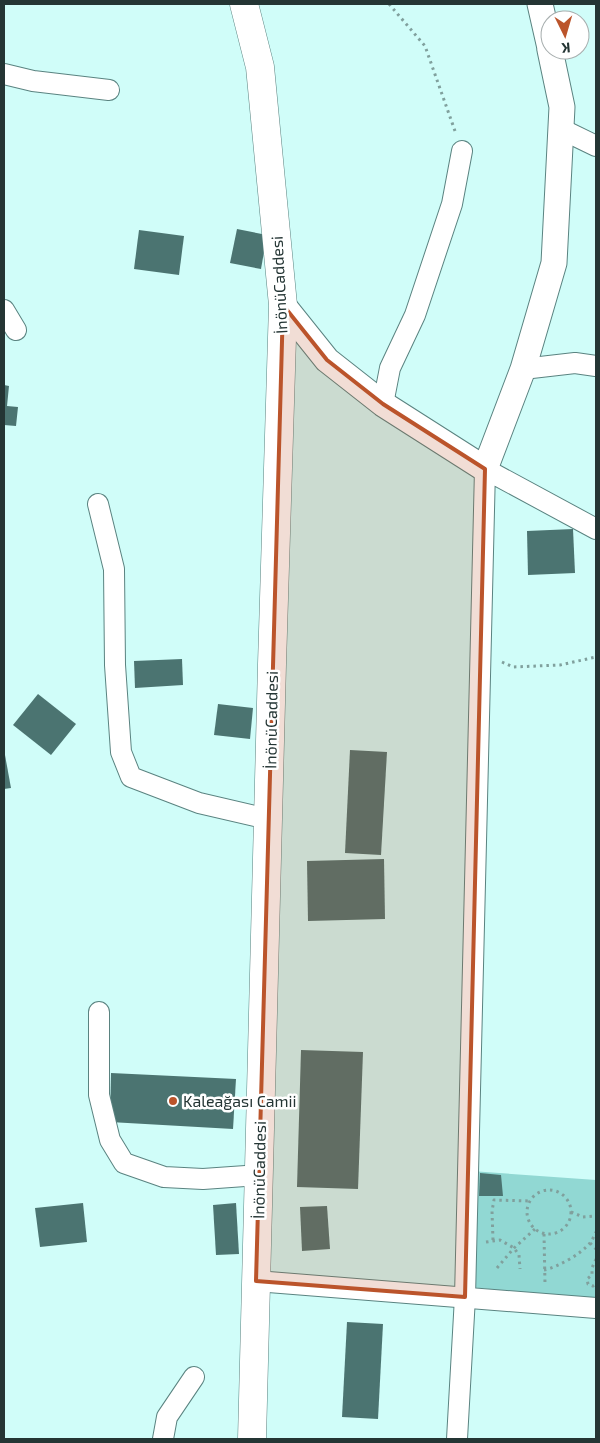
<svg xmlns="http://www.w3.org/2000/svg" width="600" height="1443" viewBox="0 0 600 1443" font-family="'Exo 2',sans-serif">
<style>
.green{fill:#91d8d3}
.building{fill:#4b7471}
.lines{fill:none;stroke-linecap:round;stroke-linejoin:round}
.minor-casing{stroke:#5a8380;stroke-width:22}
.tertiary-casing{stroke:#5a8380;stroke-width:27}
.secondary-casing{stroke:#5a8380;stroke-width:29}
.path{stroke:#80a09d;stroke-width:3;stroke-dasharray:2.5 4;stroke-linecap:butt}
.minor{stroke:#fff;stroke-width:20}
.tertiary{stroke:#fff;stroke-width:25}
.secondary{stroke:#fff;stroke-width:28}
.marked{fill:#bb542b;fill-opacity:0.2;stroke:#bb542b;stroke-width:4;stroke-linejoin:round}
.poi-dot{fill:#bb542b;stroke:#fff;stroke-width:2}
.labels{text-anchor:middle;stroke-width:5;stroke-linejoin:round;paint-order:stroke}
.street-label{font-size:16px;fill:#243534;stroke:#fff}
.poi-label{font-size:16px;fill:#243534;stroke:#fff;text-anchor:start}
</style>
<rect width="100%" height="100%" fill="#d0fdf9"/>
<!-- green -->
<polygon class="green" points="471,1171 596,1180 596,1300 470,1287"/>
<!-- building -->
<g class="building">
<polygon points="237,229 267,235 261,269 230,263"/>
<polygon points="139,230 184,236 179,275 134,269"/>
<polygon points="4,385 9,386 7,406 18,407 16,426 4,425"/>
<polygon points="573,529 575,573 528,575 527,531"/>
<polygon points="182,659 183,685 135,688 134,661"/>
<polygon points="38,694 76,724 51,755 13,725"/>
<polygon points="218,704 253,708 250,739 214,735"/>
<polygon points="350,750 387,752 381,855 345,853"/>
<polygon points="4,755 5,755 11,788 4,789"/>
<polygon points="384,859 385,919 308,921 307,861"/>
<polygon points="301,1050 363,1052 358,1189 297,1187"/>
<polygon points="111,1073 236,1079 233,1129 110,1122"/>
<polygon points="480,1173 501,1175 503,1196 479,1196"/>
<polygon points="83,1203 87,1242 40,1247 35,1208"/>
<polygon points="236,1203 239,1254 216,1255 213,1205"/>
<polygon points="327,1206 330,1249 302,1251 300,1207"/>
<polygon points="347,1322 383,1324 378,1419 342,1417"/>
</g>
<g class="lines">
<!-- minor casing -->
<g class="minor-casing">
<g id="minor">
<polyline points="4,74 33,81 109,90"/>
<polyline points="561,129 596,146"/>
<polyline points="4,310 16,330"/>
<polyline points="523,369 575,363 596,366"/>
<polyline points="383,404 390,368 415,315 452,204 462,151"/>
<polyline points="98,504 114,569 115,665 121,752 131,777 199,803 268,819"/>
<polyline points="99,1012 99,1095 110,1140 124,1163 164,1177 203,1179 259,1175"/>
<polyline points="256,1281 596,1308"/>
<polyline points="163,1439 167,1417 194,1377"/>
<polyline points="457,1439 465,1297 485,469 596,529"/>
</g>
</g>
<!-- tertiary casing -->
<g class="tertiary-casing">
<g id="tertiary">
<polyline points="540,4 550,48"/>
<polyline points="283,305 327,360 383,404 485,469 523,369 554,263 562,107 550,50"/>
</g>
</g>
<!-- secondary casing -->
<g class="secondary-casing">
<polyline id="secondary" points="244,4 260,67 283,305 272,664 252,1439"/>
</g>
<!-- path -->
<g class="path">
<polyline points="389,4 425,46 455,131"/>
<polyline points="502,662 513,667 560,665 596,657"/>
<circle cx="549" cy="1212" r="22"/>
<polyline points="571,1212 583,1217 596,1216"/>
<polyline points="544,1234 545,1284"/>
<polyline points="493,1240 492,1211 494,1200 530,1201"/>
<polyline points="486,1242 500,1240 514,1248 519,1255 520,1269"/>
<polyline points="590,1243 596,1249"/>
<polyline points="596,1259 592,1268 592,1275 587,1279 588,1284 593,1286 596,1284"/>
<polyline points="497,1268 514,1248 535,1229"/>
<path d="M544,1270C558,1267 581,1254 590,1243C593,1240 594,1235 596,1232"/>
</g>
<!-- minor -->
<use href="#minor" class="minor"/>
<!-- tertiary -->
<use href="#tertiary" class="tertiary"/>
<!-- secondary -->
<use href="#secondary" class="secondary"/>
</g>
<!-- marked area -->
<path class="marked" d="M283,305L327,360L383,404L485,469L465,1297L256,1281Z"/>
<!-- markers -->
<circle class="poi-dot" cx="173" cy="1101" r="5"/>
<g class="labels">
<!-- street labels -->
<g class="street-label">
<text transform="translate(279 285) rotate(-93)" y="6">İnönüCaddesi</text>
<text transform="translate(271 720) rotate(-89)" y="6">İnönüCaddesi</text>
<text transform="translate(259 1170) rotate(-89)" y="6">İnönüCaddesi</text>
</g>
<!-- poi labels -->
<g class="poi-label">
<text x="183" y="1107">Kaleağası Camii</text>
</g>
</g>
<!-- border -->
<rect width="600" height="1443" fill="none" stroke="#243534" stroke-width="10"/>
<!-- north arrow -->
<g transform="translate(565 35) rotate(175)"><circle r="24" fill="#ffffff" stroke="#a7aeae"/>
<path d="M0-4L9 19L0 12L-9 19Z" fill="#bb542b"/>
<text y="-8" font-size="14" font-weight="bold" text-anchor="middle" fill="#243534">K</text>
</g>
</svg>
